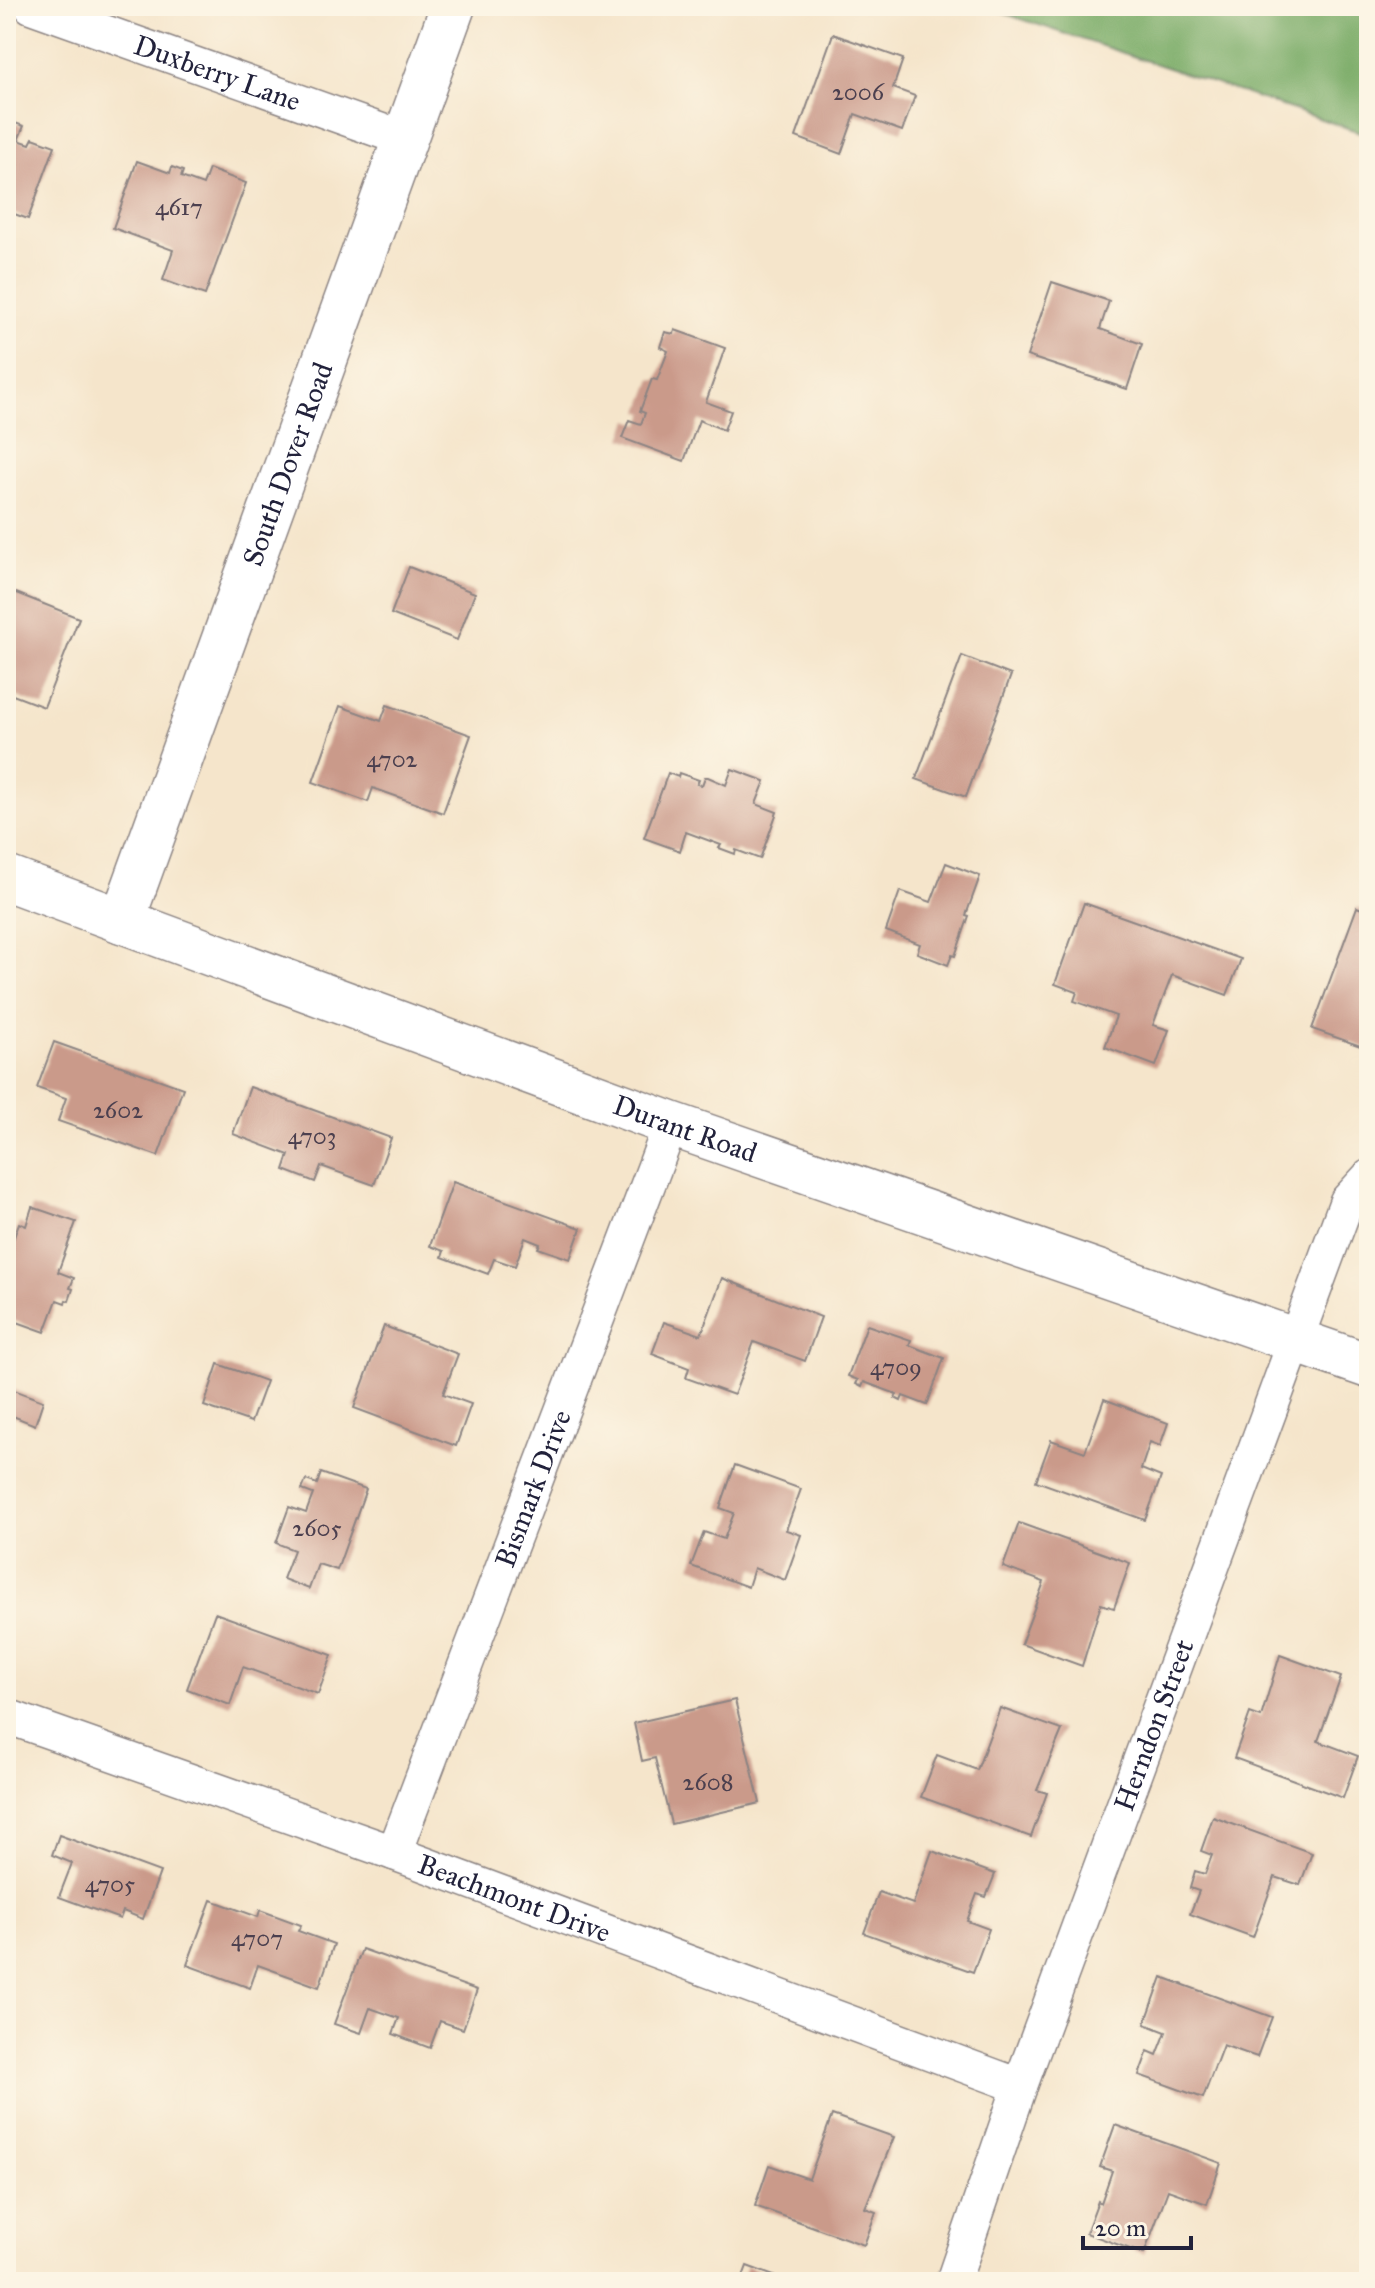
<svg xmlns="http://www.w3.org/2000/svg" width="1375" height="2288" viewBox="0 0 1375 2288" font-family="'IM FELL Great Primer',serif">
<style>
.forest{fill:#7aac67;stroke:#4e6751;stroke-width:2}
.building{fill:#ca9a8a}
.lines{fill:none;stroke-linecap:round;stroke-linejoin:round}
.minor-casing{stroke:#8c8483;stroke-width:37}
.tertiary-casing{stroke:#8c8483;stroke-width:47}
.minor{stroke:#fff;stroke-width:34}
.tertiary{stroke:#fff;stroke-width:44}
.labels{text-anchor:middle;stroke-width:6;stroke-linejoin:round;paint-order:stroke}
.number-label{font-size:24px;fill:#4c404f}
.street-label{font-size:28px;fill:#22223b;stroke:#fcf5e5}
</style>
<rect width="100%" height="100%" fill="#fcf5e5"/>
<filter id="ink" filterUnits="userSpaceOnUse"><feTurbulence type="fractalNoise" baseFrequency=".0125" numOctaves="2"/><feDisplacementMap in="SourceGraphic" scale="16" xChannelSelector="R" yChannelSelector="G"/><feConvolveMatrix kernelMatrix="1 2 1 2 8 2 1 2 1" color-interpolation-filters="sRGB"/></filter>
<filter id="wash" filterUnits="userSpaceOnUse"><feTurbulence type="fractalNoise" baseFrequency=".006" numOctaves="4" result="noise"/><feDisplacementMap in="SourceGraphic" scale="32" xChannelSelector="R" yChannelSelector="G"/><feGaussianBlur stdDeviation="1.8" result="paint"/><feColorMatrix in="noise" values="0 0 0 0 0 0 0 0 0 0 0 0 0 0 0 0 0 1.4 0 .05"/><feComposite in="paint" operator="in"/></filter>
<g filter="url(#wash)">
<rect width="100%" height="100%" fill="#f5e5cb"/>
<!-- forest -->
<polygon class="forest" points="982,6 1369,6 1369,135"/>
<g id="blocks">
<!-- building -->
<g class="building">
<polygon points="833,34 903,59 893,88 915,96 902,131 855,114 841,154 796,137"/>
<polygon points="6,120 24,126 18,140 30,144 33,138 55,146 28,219 6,211"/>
<polygon points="137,161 170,173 172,167 183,171 181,177 203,185 209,169 246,183 205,295 163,280 173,250 113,228"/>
<polygon points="1052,282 1109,301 1100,329 1142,344 1127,389 1027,356"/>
<polygon points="675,330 725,348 706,402 731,411 724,430 699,420 684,461 622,438 629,420 641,424 645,413 640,411 652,379 657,380 668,351 660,347 665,332 674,334"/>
<polygon points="409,567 475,593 457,640 391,614"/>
<polygon points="6,589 79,618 44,707 13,695 12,698 6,696"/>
<polygon points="962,656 1011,675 966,797 916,779"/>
<polygon points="387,705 471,735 443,813 373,788 368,802 313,782 340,706 381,721"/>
<polygon points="732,769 765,781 756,804 777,812 760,859 736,850 735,854 719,848 721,845 686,832 680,851 644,838 668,773 678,777 679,773 699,780 697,784 702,785 705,777 708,777 726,785"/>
<polygon points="946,863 980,876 966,915 969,916 955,956 952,955 948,965 917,953 920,944 886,931 900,891 931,902"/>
<polygon points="1084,903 1241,959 1227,995 1172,975 1153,1025 1169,1030 1156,1066 1105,1047 1116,1016 1074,1001 1077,992 1055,984"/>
<polygon points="1357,907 1369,912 1369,1049 1312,1029"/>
<polygon points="54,1042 183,1088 158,1156 58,1121 66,1098 37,1088"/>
<polygon points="250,1087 391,1138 374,1185 321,1166 315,1182 284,1170 289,1155 233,1134"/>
<polygon points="453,1182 581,1228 570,1259 538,1248 540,1244 525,1238 515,1266 494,1259 488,1274 442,1257 444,1251 430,1246"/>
<polygon points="32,1207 76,1222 58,1272 74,1278 70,1288 73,1289 69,1301 66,1300 65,1303 57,1300 45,1332 6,1318 6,1303 10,1291 6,1289 10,1270 6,1268 6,1260 19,1223 26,1226"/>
<polygon points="722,1278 821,1317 805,1361 754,1342 734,1395 686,1378 689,1368 652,1354 664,1322 701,1335"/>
<polygon points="867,1325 911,1340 909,1345 944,1358 927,1405 903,1396 901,1401 895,1398 897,1394 864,1382 862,1387 856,1384 858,1380 848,1376"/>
<polygon points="384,1326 458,1354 443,1394 471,1404 456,1446 354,1408"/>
<polygon points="218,1364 266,1381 251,1422 204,1406"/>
<polygon points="6,1387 43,1401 35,1425 13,1416 6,1434"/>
<polygon points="1104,1399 1168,1423 1160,1446 1150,1442 1141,1469 1161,1477 1145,1520 1036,1481 1051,1440 1085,1452"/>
<polygon points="735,1465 801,1489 786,1530 801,1535 785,1580 754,1568 748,1587 691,1566 704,1532 724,1539 734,1513 720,1508"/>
<polygon points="321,1473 366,1489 337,1570 318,1564 309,1589 283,1579 294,1550 276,1543 289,1507 306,1513 313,1494 302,1490 306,1480 317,1484"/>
<polygon points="1019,1523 1130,1563 1114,1608 1101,1604 1082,1666 1021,1644 1044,1582 1003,1567"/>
<polygon points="215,1613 332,1655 318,1694 243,1667 230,1705 187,1689"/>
<polygon points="1280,1655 1341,1677 1318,1741 1358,1756 1343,1798 1234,1758 1250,1713 1261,1717"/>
<polygon points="735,1700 760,1803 671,1824 655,1758 642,1761 634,1723"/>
<polygon points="1000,1708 1062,1730 1037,1790 1047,1793 1031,1837 921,1797 937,1755 977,1770"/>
<polygon points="1213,1817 1312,1853 1300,1885 1275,1877 1253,1937 1190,1914 1199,1891 1190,1888 1195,1871 1205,1874 1212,1855 1201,1851"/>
<polygon points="59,1835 160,1872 143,1919 123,1911 120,1919 59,1897 72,1863 52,1855"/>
<polygon points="932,1851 995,1874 986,1897 977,1894 967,1921 989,1929 973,1972 864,1933 879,1892 913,1904"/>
<polygon points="211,1900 258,1917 260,1910 301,1925 298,1931 334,1944 319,1987 258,1965 250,1988 187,1965"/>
<polygon points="362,1949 477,1990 463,2029 440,2021 430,2048 393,2034 399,2018 370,2008 361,2033 334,2024"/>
<polygon points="1162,1977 1272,2017 1257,2057 1223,2045 1203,2098 1139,2075 1148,2051 1157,2055 1166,2032 1145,2024"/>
<polygon points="832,2115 894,2137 865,2208 876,2212 864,2245 755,2206 769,2165 809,2179"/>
<polygon points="1115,2125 1221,2163 1207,2204 1168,2190 1144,2254 1086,2233 1098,2201 1101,2203 1112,2171 1100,2167"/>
<polygon points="747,2266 790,2282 741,2282"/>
</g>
</g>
</g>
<g filter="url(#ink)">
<use href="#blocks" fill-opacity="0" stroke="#8c8483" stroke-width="2"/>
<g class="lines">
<!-- minor casing -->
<g class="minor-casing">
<g id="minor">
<path id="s1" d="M31,6L404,139"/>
<path id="s2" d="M6,1716L394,1853L1020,2086"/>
<path id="s3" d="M394,1853L671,1124"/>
<path id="s4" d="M953,2282L1020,2086L1347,1201L1369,1177"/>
</g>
</g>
<!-- tertiary casing -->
<g class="tertiary-casing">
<g id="tertiary">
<path id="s5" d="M6,878L671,1124L1369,1366"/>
<path id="s6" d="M122,921L453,6"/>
</g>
</g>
<!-- minor -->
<use href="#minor" class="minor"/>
<!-- tertiary -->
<use href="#tertiary" class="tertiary"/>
</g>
</g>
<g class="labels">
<!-- number labels -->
<g class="number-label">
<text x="858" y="100">2006</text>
<text x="179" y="215">4617</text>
<text x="392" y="767">4702</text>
<text x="118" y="1118">2602</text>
<text x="312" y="1144">4703</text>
<text x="896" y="1375">4709</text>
<text x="317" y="1536">2605</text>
<text x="708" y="1790">2608</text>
<text x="110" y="1892">4705</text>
<text x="257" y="1946">4707</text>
</g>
<!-- street labels -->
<g class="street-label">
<text dy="10" stroke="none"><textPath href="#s1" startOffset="198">Duxberry Lane</textPath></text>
<text dy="10" stroke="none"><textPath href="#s6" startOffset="486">South Dover Road</textPath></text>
<text dy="10" stroke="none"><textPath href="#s5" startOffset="724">Durant Road</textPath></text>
<text dy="10" stroke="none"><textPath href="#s3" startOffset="390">Bismark Drive</textPath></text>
<text dy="10" stroke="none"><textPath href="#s4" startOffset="592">Herndon Street</textPath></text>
<text dy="10" stroke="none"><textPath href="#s2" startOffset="540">Beachmont Drive</textPath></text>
</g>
</g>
<!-- margin -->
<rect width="1375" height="2288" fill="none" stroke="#fcf5e5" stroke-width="32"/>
<!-- scale -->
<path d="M1083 2236v12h108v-12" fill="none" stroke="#22223b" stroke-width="4"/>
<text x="1095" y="2236" font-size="24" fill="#22223b" stroke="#fcf5e5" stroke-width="6" paint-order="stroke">20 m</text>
</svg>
